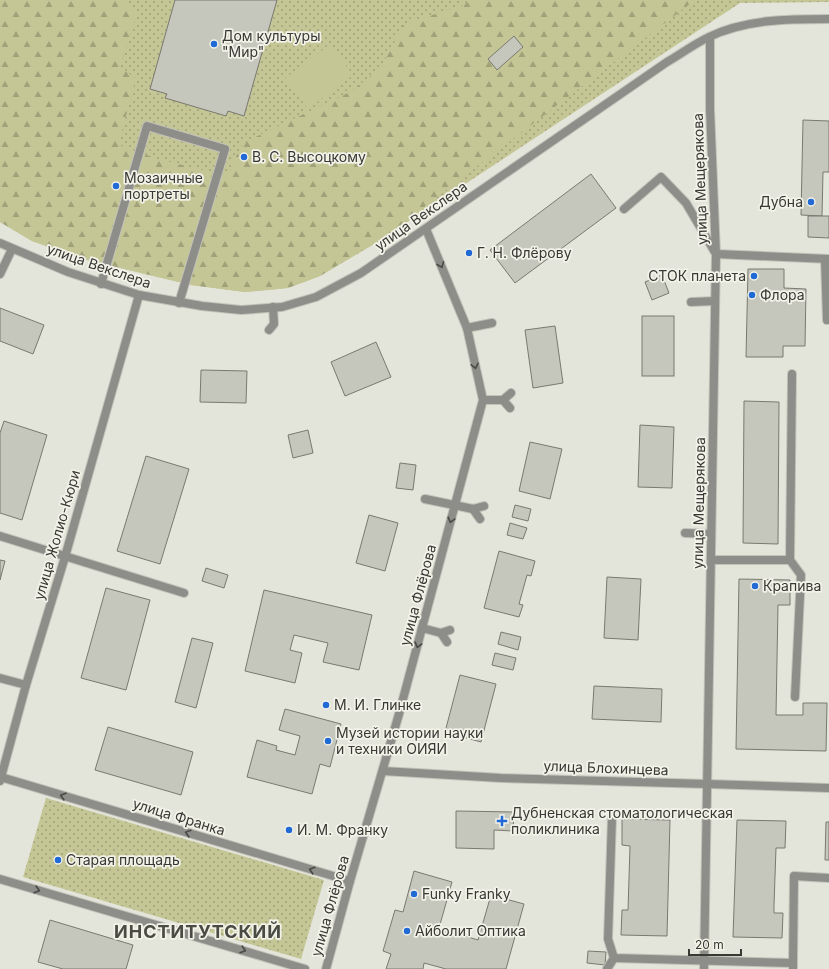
<svg xmlns="http://www.w3.org/2000/svg" width="829" height="969" viewBox="0 0 829 969" font-family="Inter,sans-serif">
<style>
.grass{fill:url(#grass-dots)}
.forest{fill:url(#forest-firs)}
.garden{fill:#c5c695}
.building{fill:#c5c6bc;stroke:#797970}
.lines{fill:none;stroke-linecap:round;stroke-linejoin:round}
.service-casing{stroke:#c2c2b9;stroke-width:10}
.pedestrian-casing{stroke:#c2c2b9;stroke-width:10}
.minor-casing{stroke:#c2c2b9;stroke-width:10}
.tertiary-casing{stroke:#c2c2b9;stroke-width:10}
.service{stroke:#8d8d89;stroke-width:8}
.pedestrian{stroke:#8d8d89;stroke-width:8}
.minor{stroke:#8d8d89;stroke-width:8}
.tertiary{stroke:#8d8d89;stroke-width:8}
.oneway{stroke:#494945}
.poi-dot{fill:#2169d5;stroke:#f2f2e8;stroke-width:1.5}
.labels{text-anchor:middle;stroke-width:3.5;stroke-linejoin:round;paint-order:stroke}
.poi-label{font-size:14px;fill:#383834;stroke:#f2f2e8;text-anchor:start}
.street-label{font-size:14px;fill:#383834;stroke:#f2f2e8}
.district-label{font-size:18px;font-weight:bold;letter-spacing:1px;fill:#4a4b42;stroke:#f2f2e8}
</style>
<defs>
<pattern id="grass-dots" width="8" height="8" patternUnits="userSpaceOnUse"><rect width="8" height="8" fill="#c5c695"/><path d="M2 2h.1M6 6h.1" fill="none" stroke="#a1a27a" stroke-width="1.8" stroke-linecap="round"/></pattern>
<pattern id="forest-firs" width="22" height="20" patternUnits="userSpaceOnUse"><rect width="22" height="20" fill="#c5c695"/><path d="M5 1l3.5 6h-7zM16 11l3.5 6h-7z" fill="#a1a27a"/></pattern>
</defs>
<rect width="100%" height="100%" fill="#e4e5da"/>
<!-- grass -->
<g class="grass">
<polygon points="0,0 829,0 829,2 740,3 371,246 320,276 288,288 245,292 191,285 83,259 32,241 0,222"/>
<polygon points="46,798 324,880 301,959 23,877"/>
</g>
<!-- forest -->
<polygon class="forest" points="0,0 124,0 137,15 120,66 136,79 118,145 158,159 226,176 243,143 352,91 381,68 404,24 464,5 471,0 695,0 390,233 320,276 288,288 245,292 191,285 83,259 32,241 0,222"/>
<!-- garden -->
<polygon class="garden" points="330,44 353,75 308,109 285,78"/>
<!-- building -->
<g class="building">
<polygon points="175,0 277,0 244,116 228,111 226,116 165,98 167,94 150,89"/>
<polygon points="514,36 523,47 497,70 488,59"/>
<polygon points="803,120 829,121 829,172 823,172 822,216 801,215"/>
<polygon points="591,174 616,208 515,283 490,250"/>
<polygon points="808,216 829,216 829,238 808,237"/>
<polygon points="748,269 784,269 784,288 806,289 805,346 783,346 783,357 746,357"/>
<polygon points="662,275 669,293 652,300 645,282"/>
<polygon points="0,308 44,325 33,354 0,341"/>
<rect x="642" y="316" width="32" height="60"/>
<polygon points="555,326 563,383 533,388 525,330"/>
<polygon points="376,342 391,377 345,396 331,362"/>
<polygon points="201,370 247,371 246,403 200,402"/>
<polygon points="744,401 779,402 778,544 743,543"/>
<polygon points="4,421 47,435 22,520 0,513 0,433"/>
<polygon points="640,425 674,427 672,488 638,487"/>
<polygon points="308,430 313,453 293,458 288,435"/>
<polygon points="530,442 562,449 550,499 519,491"/>
<polygon points="146,456 189,469 160,564 117,551"/>
<polygon points="400,463 416,465 413,490 396,488"/>
<polygon points="515,505 531,509 528,521 512,517"/>
<polygon points="369,515 398,523 385,571 356,563"/>
<polygon points="510,523 527,528 523,539 507,535"/>
<polygon points="499,551 535,561 531,576 527,575 519,604 523,605 519,617 484,608"/>
<polygon points="0,560 5,561 0,580"/>
<polygon points="206,568 228,575 224,588 202,581"/>
<polygon points="607,577 641,579 638,640 604,638"/>
<polygon points="739,579 790,580 790,605 778,605 776,715 803,715 803,703 827,703 826,751 736,749"/>
<polygon points="106,588 150,600 126,690 81,678"/>
<polygon points="264,590 372,615 359,670 323,662 328,643 294,635 290,650 302,653 295,683 245,671"/>
<polygon points="501,632 521,637 518,650 498,644"/>
<polygon points="192,638 213,643 196,708 175,702"/>
<polygon points="495,653 516,658 513,670 492,665"/>
<polygon points="460,675 496,684 481,742 445,732"/>
<polygon points="594,686 662,689 661,722 592,719"/>
<polygon points="285,709 341,724 330,767 320,764 312,794 247,777 257,740 277,746 276,750 295,755 300,736 279,730"/>
<polygon points="108,727 193,752 181,795 95,770"/>
<polygon points="456,811 514,812 513,831 494,830 494,849 456,848"/>
<polygon points="622,819 670,820 667,936 621,935 622,910 628,910 630,846 622,845"/>
<polygon points="737,820 786,821 785,848 776,848 774,905 774,913 783,913 782,938 733,937"/>
<polygon points="826,822 829,822 829,860 825,860"/>
<polygon points="414,871 452,882 439,928 478,940 491,895 524,904 506,969 446,969 424,963 423,969 386,969 391,954 383,951 395,910 403,912"/>
<polygon points="50,920 133,945 126,969 63,969 38,962"/>
<polygon points="588,951 606,952 605,965 587,963"/>
</g>
<g class="lines">
<!-- service casing -->
<g class="service-casing">
<g id="service">
<polyline points="624,209 661,177 686,203 716,254"/>
<polyline points="825,259 827,320"/>
<polyline points="0,274 12,249"/>
<polyline points="101,284 147,126 225,149 179,303"/>
<polyline points="691,302 715,301"/>
<polyline points="467,328 492,323"/>
<polyline points="269,330 274,324 273,307"/>
<polyline points="483,400 503,400 511,393"/>
<polyline points="503,400 510,408"/>
<polyline points="425,499 473,509 484,506"/>
<polyline points="473,509 480,519"/>
<polyline points="685,533 711,534"/>
<polyline points="0,536 184,593"/>
<polyline points="711,560 790,560 792,374"/>
<polyline points="790,560 801,575 795,697"/>
<polyline points="422,628 441,633 450,630"/>
<polyline points="441,633 447,642"/>
<polyline points="0,678 26,685"/>
<polyline points="612,817 608,939 614,958 793,963 793,969"/>
<polyline points="793,963 794,876 829,878"/>
<polyline points="607,969 614,958"/>
</g>
</g>
<!-- pedestrian casing -->
<g class="pedestrian-casing">
<polyline id="pedestrian" points="383,771 501,778 707,784"/>
</g>
<!-- minor casing -->
<g class="minor-casing">
<g id="minor">
<polyline points="716,254 829,259"/>
<polyline points="1,777 350,881"/>
<polyline points="707,784 829,788"/>
<polyline points="0,879 305,969"/>
<polyline points="326,969 350,881 399,714 483,400 467,328 426,229"/>
<polyline points="704,969 716,254 710,109 710,37"/>
</g>
</g>
<!-- tertiary casing -->
<g class="tertiary-casing">
<g id="tertiary">
<path d="M0,243L68,272L139,295L202,306L241,310L282,307L316,297L361,273L667,62C681,54 694,44 709,37C745,19 790,19 829,19"/>
<polyline points="0,781 26,685 65,557 139,295"/>
</g>
</g>
<!-- service -->
<use href="#service" class="service"/>
<!-- pedestrian -->
<use href="#pedestrian" class="pedestrian"/>
<!-- minor -->
<use href="#minor" class="minor"/>
<!-- tertiary -->
<use href="#tertiary" class="tertiary"/>
</g>
<!-- one-way arrows -->
<defs><path id="oneway-chevron" d="M-2-3.5L2.5 0L-2 3.5" fill="none" stroke-width="1.6" stroke-linecap="round" stroke-linejoin="round"/></defs>
<g class="oneway">
<use href="#oneway-chevron" transform="translate(441 265) rotate(68)"/>
<use href="#oneway-chevron" transform="translate(475 366) rotate(78)"/>
<use href="#oneway-chevron" transform="translate(451 520) rotate(105)"/>
<use href="#oneway-chevron" transform="translate(418 645) rotate(105)"/>
<use href="#oneway-chevron" transform="translate(63 796) rotate(-164)"/>
<use href="#oneway-chevron" transform="translate(188 833) rotate(-163)"/>
<use href="#oneway-chevron" transform="translate(312 870) rotate(-163)"/>
<use href="#oneway-chevron" transform="translate(37 890) rotate(16)"/>
<use href="#oneway-chevron" transform="translate(243 950) rotate(17)"/>
</g>
<!-- markers -->
<g class="poi-dot">
<circle cx="214" cy="44" r="4"/>
<circle cx="244" cy="157" r="4"/>
<circle cx="116" cy="186" r="4"/>
<circle cx="811" cy="202" r="4"/>
<circle cx="469" cy="253" r="4"/>
<circle cx="754" cy="276" r="4"/>
<circle cx="752" cy="295" r="4"/>
<circle cx="755" cy="586" r="4"/>
<circle cx="326" cy="705" r="4"/>
<circle cx="328" cy="741" r="4"/>
<path d="M500 815h4v4h4v4h-4v4h-4v-4h-4v-4h4z"/>
<circle cx="289" cy="830" r="4"/>
<circle cx="58" cy="860" r="4"/>
<circle cx="414" cy="894" r="4"/>
<circle cx="407" cy="931" r="4"/>
</g>
<g class="labels">
<!-- poi labels -->
<g class="poi-label">
<text x="222" y="41">Дом культуры<tspan x="222" dy="16">"Мир"</tspan></text>
<text x="252" y="162">В. С. Высоцкому</text>
<text x="124" y="183">Мозаичные<tspan x="124" dy="16">портреты</tspan></text>
<text x="803" y="207" text-anchor="end">Дубна</text>
<text x="477" y="258">Г. Н. Флёрову</text>
<text x="746" y="281" text-anchor="end">СТОК планета</text>
<text x="760" y="300">Флора</text>
<text x="763" y="591">Крапива</text>
<text x="334" y="710">М. И. Глинке</text>
<text x="336" y="738">Музей истории науки<tspan x="336" dy="16">и техники ОИЯИ</tspan></text>
<text x="511" y="818">Дубненская стоматологическая<tspan x="511" dy="16">поликлиника</tspan></text>
<text x="297" y="835">И. М. Франку</text>
<text x="66" y="865">Старая площадь</text>
<text x="422" y="899">Funky Franky</text>
<text x="415" y="936">Айболит Оптика</text>
</g>
<!-- street labels -->
<g class="street-label">
<text transform="translate(700 179) rotate(-92)" y="5">улица Мещерякова</text>
<text transform="translate(421 216) rotate(-35)" y="5">улица Векслера</text>
<text transform="translate(99 266) rotate(19)" y="5">улица Векслера</text>
<text transform="translate(699 503) rotate(-89)" y="5">улица Мещерякова</text>
<text transform="translate(57 535) rotate(-74)" y="5">улица Жолио-Кюри</text>
<text transform="translate(418 595) rotate(-75)" y="5">улица Флёрова</text>
<text transform="translate(606 768) rotate(2)" y="5">улица Блохинцева</text>
<text transform="translate(179 817) rotate(17)" y="5">улица Франка</text>
<text transform="translate(330 906) rotate(-74)" y="5">улица Флёрова</text>
</g>
<!-- district labels -->
<g class="district-label">
<text x="198" y="938">ИНСТИТУТСКИЙ</text>
</g>
</g>
<!-- scale -->
<path d="M689 949v6h52v-6" fill="none" stroke="#383834" stroke-width="2"/>
<text x="695" y="949" font-size="12" fill="#383834" stroke="#f2f2e8" stroke-width="3" paint-order="stroke">20 m</text>
</svg>
